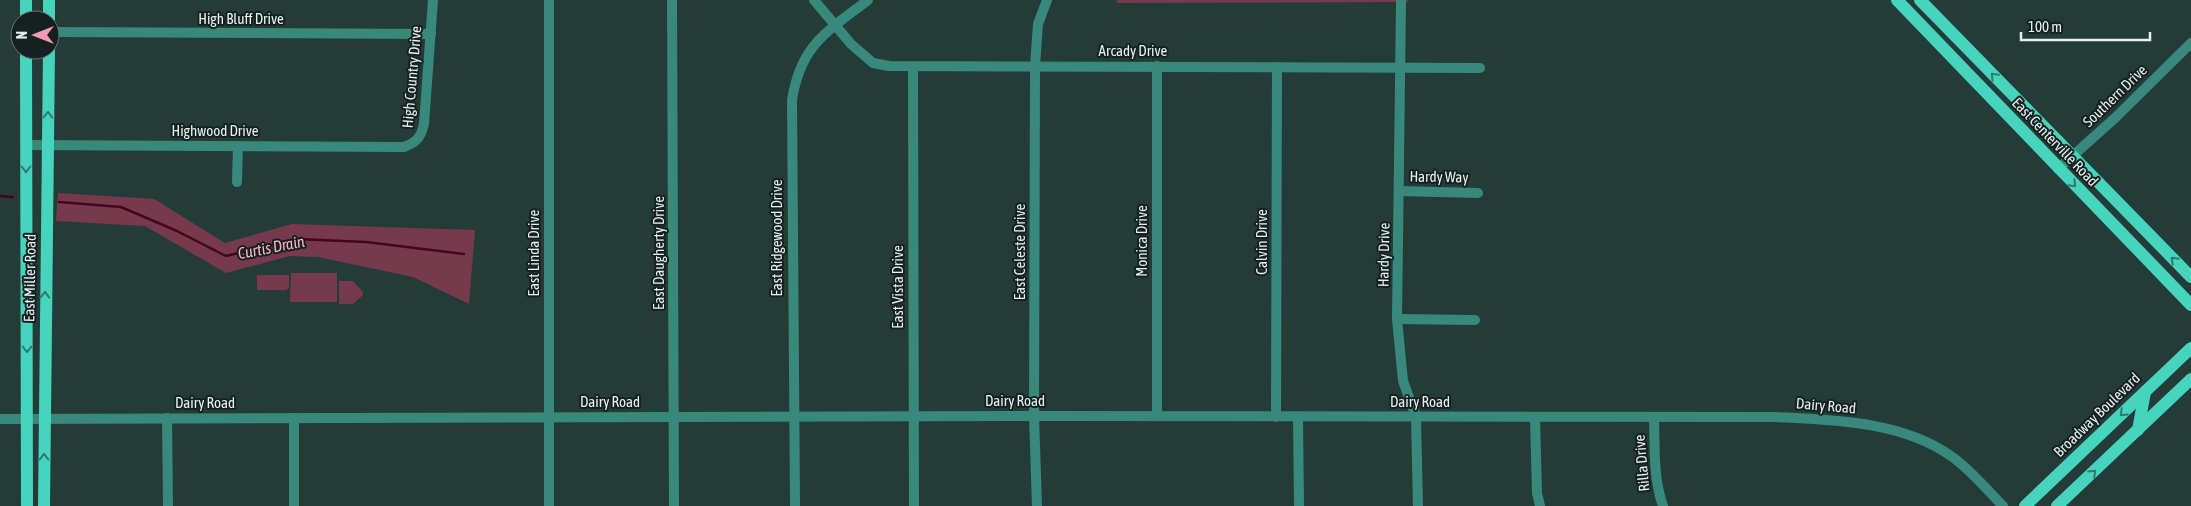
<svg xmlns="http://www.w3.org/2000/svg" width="2191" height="506" viewBox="0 0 2191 506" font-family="'Asap Condensed',sans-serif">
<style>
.green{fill:#773a4d}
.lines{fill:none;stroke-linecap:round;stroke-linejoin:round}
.stream{stroke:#450520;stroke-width:2.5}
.minor{stroke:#38897c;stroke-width:10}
.major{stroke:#47d4bf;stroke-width:12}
.oneway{stroke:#2e7a6f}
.labels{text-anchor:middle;stroke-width:4;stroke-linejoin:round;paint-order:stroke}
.street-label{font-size:15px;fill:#e4f2ef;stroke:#16211f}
.water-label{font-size:16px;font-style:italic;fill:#fdb3c7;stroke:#16211f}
</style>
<rect width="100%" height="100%" fill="#243c38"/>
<!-- green -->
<g class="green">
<polygon points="1117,0 1408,0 1408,2 1117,3"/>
<polygon points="58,193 154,199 225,243 292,224 475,230 469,304 413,277 318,257 290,256 226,273 145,226 56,221"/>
<polygon points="291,273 337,273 337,302 290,302"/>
<polygon points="257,275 289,275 289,288 286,290 257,290"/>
<polygon points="339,281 353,281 363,292 363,295 353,304 339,304"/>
</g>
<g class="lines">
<!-- stream -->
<g class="stream">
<polyline points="0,196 13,197"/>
<polyline points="59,202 121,207 177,231 226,256 297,239 366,242 464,254"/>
</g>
<!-- minor -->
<g class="minor">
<polyline points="549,0 549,506"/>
<polyline points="672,0 674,506"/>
<polyline points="814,0 851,44 873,63 889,66 1480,68"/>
<polyline points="1401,2 1397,319 1403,381 1416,417 1418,506"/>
<polyline points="50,32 431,34"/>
<polyline points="1157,66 1157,416"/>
<polyline points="913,67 914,506"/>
<path d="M26,145L404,147C417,142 421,137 424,124L433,0"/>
<polyline points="2058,169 2115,118 2191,43"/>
<polyline points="237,182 238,146"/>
<polyline points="1399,191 1478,193"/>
<polyline points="1397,319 1475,320"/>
<polyline points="1276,417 1277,67"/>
<polyline points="1298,417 1299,506"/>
<polyline points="1535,417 1537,493 1540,506"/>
<polyline points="167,418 168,506"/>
<polyline points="294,418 294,506"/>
<path d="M1654,418C1655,448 1653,478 1663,506"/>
<path d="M0,419L1034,416L1775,417C1833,420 1902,421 1951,456C1970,469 1987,490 2003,506"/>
<path d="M795,506L792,100C801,44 827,32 868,0"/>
<polyline points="1037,506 1034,416 1035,66 1038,24 1047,0"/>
</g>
<!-- major -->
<g class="major">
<polyline points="1897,0 2191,305"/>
<polyline points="1920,0 2191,277"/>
<polyline points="26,20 26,0"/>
<polyline points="49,20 49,0"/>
<polyline points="26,50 27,506"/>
<polyline points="2138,430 2145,392"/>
<polyline points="44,506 49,50"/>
<polyline points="2025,506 2191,348"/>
<polyline points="2057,506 2191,379"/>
</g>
</g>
<!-- one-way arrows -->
<defs><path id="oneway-chevron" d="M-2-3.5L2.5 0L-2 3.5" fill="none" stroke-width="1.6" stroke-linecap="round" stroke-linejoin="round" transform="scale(1.25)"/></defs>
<g class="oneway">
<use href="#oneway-chevron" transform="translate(1994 76) rotate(-134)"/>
<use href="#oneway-chevron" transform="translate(48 115) rotate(-89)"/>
<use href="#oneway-chevron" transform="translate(26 169) rotate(90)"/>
<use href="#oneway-chevron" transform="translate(2073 184) rotate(46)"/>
<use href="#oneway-chevron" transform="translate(2174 260) rotate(-135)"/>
<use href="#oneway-chevron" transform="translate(45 295) rotate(-89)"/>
<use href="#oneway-chevron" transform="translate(27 349) rotate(90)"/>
<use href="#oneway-chevron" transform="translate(2123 413) rotate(136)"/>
<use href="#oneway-chevron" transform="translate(44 457) rotate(-90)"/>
<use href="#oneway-chevron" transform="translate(2093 473) rotate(-43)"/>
</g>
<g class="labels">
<!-- street labels -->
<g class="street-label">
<text x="241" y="24">High Bluff Drive</text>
<text x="1133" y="56">Arcady Drive</text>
<text transform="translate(412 77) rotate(-85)" y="5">High Country Drive</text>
<text transform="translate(2115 96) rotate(-44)" y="5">Southern Drive</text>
<text x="215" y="136">Highwood Drive</text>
<text transform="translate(2055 142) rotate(46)" y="5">East Centerville Road</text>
<text transform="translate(1439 177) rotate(1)" y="5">Hardy Way</text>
<text transform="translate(777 238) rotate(-90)" y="5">East Ridgewood Drive</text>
<text transform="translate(1142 241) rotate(-90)" y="5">Monica Drive</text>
<text transform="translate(1262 242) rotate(-90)" y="5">Calvin Drive</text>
<text transform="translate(1020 252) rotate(-90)" y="5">East Celeste Drive</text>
<text transform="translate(534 253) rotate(-90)" y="5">East Linda Drive</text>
<text transform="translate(659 253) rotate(-90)" y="5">East Daugherty Drive</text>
<text transform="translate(1384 255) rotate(-89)" y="5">Hardy Drive</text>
<text transform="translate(30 278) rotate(-89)" y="5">East Miller Road</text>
<text transform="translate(898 287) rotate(-90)" y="5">East Vista Drive</text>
<text x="1015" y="406">Dairy Road</text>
<text x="610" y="407">Dairy Road</text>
<text x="1420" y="407">Dairy Road</text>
<text x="205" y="408">Dairy Road</text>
<text transform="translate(1826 406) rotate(5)" y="5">Dairy Road</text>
<text transform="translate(2097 415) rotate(-44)" y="5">Broadway Boulevard</text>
<text transform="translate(1642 463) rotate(-95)" y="5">Rilla Drive</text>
</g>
<!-- water labels -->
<g class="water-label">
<text transform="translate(271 247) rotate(-11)" y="6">Curtis Drain</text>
</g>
</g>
<!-- north arrow -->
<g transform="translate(35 35) rotate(270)"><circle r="24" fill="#16211f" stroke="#687572"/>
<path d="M0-4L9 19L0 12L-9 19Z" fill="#f19ab2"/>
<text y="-8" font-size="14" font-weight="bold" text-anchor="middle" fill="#e4f2ef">N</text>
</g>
<!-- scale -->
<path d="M2021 32v8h129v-8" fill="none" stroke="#e4f2ef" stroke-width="2.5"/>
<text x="2028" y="32" font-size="15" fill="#e4f2ef" stroke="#16211f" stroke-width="4" paint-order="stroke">100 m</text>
</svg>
